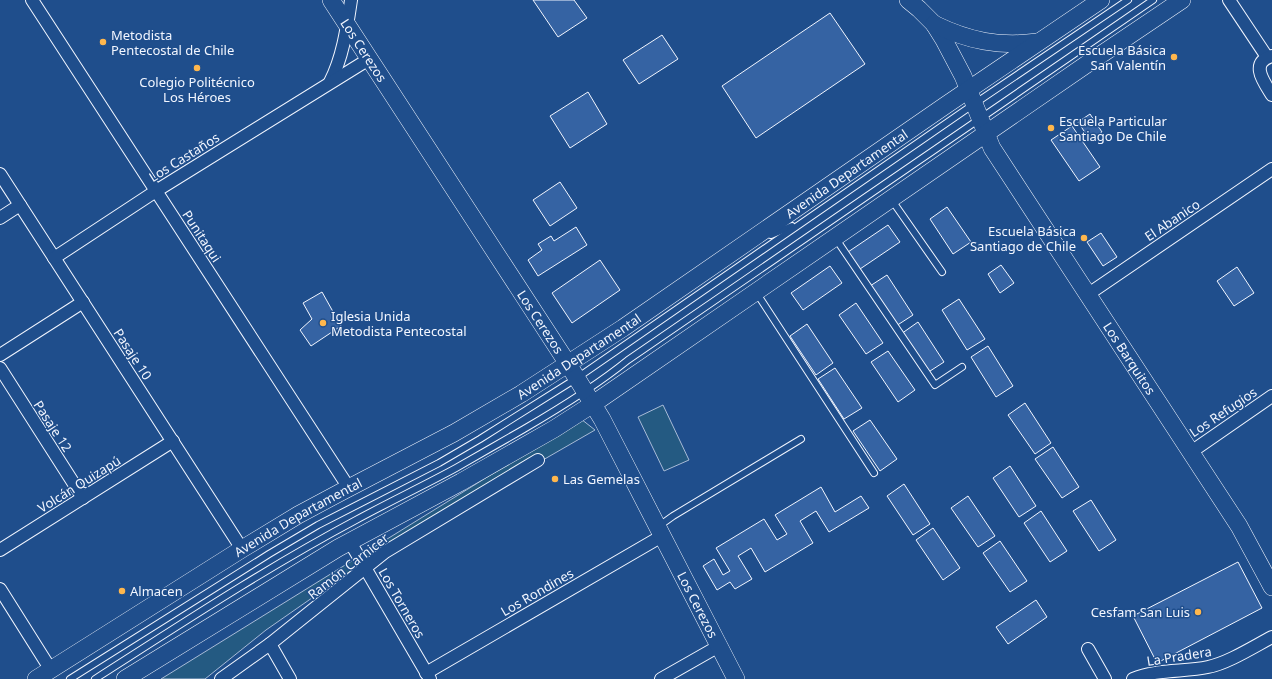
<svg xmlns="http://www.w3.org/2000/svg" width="1272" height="679" viewBox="0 0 1272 679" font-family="'Noto Sans',sans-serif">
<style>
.green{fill:#245a82;stroke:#a8bbd7}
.building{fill:#3563a3;stroke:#f2f6ff}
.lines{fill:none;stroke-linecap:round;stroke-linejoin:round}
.lane-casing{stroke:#f2f6ff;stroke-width:8}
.street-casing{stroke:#f2f6ff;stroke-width:14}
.secondary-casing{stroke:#f2f6ff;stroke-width:18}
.lane{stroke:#1f4e8c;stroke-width:6}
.street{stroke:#1f4e8c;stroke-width:12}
.secondary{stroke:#1f4e8c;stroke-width:17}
.poi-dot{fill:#ffb74d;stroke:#1f4e8c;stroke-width:1.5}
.labels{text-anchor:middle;stroke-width:3;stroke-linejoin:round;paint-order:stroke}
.poi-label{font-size:13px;fill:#f2f6ff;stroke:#1f4e8c;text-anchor:start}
.street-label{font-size:13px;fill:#f2f6ff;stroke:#1f4e8c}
</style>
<rect width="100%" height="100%" fill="#1f4e8c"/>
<!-- green -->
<g class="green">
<polygon points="663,405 689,460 664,471 638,417"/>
<polygon points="581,419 595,430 352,570 266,630 205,679 161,679"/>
</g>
<!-- building -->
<g class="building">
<polygon points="533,0 574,0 587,18 558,37"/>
<polygon points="830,13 865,64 756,138 722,86"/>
<polygon points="662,35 678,59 639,84 623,60"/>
<polygon points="588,92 607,124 570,148 550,116"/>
<polygon points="1090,114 1102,132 1090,140 1078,122"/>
<polygon points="1072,126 1100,167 1079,181 1051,140"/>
<polygon points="560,182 577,208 550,226 533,200"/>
<polygon points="947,207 971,242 953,254 930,219"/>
<polygon points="888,225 900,242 860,269 848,252"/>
<polygon points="576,227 587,245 538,276 528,260 542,250 538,244 551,236 554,241"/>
<polygon points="1101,233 1117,257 1103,266 1087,242"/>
<polygon points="600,260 620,290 572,323 552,293"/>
<polygon points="1001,265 1014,283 1000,293 988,274"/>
<polygon points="830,266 842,283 803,310 791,293"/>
<polygon points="1237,267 1254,293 1234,306 1217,281"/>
<polygon points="887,275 913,315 896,326 870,286"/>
<polygon points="322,292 341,326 311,346 300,330 312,319 303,303"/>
<polygon points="959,299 985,339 967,350 942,310"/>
<polygon points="856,303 883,343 866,354 839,315"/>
<polygon points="918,322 944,362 927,373 901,334"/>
<polygon points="807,324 833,363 816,375 790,336"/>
<polygon points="988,346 1013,386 996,397 971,357"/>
<polygon points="888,351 915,390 898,402 871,362"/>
<polygon points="835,368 862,408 844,419 818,379"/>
<polygon points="1025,403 1051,443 1035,454 1008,415"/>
<polygon points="870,420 897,459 880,471 853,431"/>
<polygon points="1053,447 1079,487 1062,498 1035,459"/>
<polygon points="1010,466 1036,506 1019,517 993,478"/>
<polygon points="904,484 930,524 913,535 887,496"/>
<polygon points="821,487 835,512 861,496 869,508 829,532 816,511 800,521 813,543 765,572 751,548 738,556 752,579 735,589 730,582 717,590 703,566 714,559 723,575 730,571 716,548 764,519 777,540 787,534 775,515"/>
<polygon points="968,496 995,536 978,547 951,508"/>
<polygon points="1091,500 1116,540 1099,551 1073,511"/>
<polygon points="1041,511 1067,551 1050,562 1024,523"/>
<polygon points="933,528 960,568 943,580 916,540"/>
<polygon points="1000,541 1027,581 1010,592 983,553"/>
<polygon points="1238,562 1262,608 1157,663 1133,616"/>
<polygon points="1036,600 1047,617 1008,644 996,627"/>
</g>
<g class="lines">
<!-- lane casing -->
<g class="lane-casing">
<g id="lane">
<polyline points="891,199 942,272"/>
<polyline points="771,235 792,226"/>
<polyline points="836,239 935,385 962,367"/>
<polyline points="756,292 874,473"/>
<polyline points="659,526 673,516 801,439"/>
<polyline points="70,679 269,554 318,525 439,463 480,439 577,378 974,104 1128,0"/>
<path d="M95,679C181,624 266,568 356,520C389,502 423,486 456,468C479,455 501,442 524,429C560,408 596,386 628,360L1153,0"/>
</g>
</g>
<!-- street casing -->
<g class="street-casing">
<g id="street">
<polyline points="32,0 349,488"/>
<polyline points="1229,0 1267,57"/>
<path d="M1272,56C1249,63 1264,82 1272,95"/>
<path d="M330,82C343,57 347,27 351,0"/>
<polyline points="0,174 242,549"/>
<polyline points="0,218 20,205"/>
<polyline points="54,258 156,191 369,59"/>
<polyline points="1087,295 1272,169"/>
<polyline points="0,355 83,302"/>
<polyline points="0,368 83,498"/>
<polyline points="1191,452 1272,396"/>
<polyline points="350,542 430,679"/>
<polyline points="0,550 173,441"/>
<polyline points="0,589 51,670"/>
<polyline points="270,644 290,679"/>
<polyline points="1088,649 1105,679"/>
<polyline points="426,673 662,536"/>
<polyline points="221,679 270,644 385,552 538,460"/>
<polyline points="661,679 719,646"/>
<path d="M1133,679C1156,669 1184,672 1208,667C1228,663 1253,647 1272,637"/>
</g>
</g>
<!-- secondary casing -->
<g class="secondary-casing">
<g id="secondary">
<path id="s1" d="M331,0L568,364L602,419L736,679"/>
<path id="s2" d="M908,0L919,9L934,24L944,40L963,76L992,148L1239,526L1272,587"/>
<path d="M934,24C969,41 999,47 1038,42"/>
<path id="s3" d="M36,679L242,549L298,515L341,492L454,433L521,394L623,328L946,105L1101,0"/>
<polyline points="125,679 338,548 461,482 554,429 593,404 1087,64 1182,0"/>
</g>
</g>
<!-- lane -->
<use href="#lane" class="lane"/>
<!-- street -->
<use href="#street" class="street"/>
<!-- secondary -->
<use href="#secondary" class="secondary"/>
</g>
<!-- markers -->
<g class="poi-dot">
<circle cx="103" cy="42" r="4"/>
<circle cx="1174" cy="57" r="4"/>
<circle cx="197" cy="68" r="4"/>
<circle cx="1051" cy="128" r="4"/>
<circle cx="1084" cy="238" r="4"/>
<circle cx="323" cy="323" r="4"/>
<circle cx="555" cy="479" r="4"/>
<circle cx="122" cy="591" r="4"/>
<circle cx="1198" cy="612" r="4"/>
</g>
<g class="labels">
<!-- poi labels -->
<g class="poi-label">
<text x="111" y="40">Metodista<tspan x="111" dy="15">Pentecostal de Chile</tspan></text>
<text x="1166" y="55" text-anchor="end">Escuela Básica<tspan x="1166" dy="15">San Valentín</tspan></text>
<text x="197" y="87" text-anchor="middle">Colegio Politécnico<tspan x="197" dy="15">Los Héroes</tspan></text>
<text x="1059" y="126">Escuela Particular<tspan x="1059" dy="15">Santiago De Chile</tspan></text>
<text x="1076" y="236" text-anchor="end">Escuela Básica<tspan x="1076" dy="15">Santiago de Chile</tspan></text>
<text x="331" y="321">Iglesia Unida<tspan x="331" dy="15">Metodista Pentecostal</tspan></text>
<text x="563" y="484">Las Gemelas</text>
<text x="130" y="596">Almacen</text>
<text x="1190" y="617" text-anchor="end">Cesfam San Luis</text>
</g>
<!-- street labels -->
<g class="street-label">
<text dy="5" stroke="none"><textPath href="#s1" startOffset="60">Los Cerezos</textPath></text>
<text transform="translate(184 157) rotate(-32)" y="5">Los Castaños</text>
<text dy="5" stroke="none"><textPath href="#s3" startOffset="956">Avenida Departamental</textPath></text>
<text transform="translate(1172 220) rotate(-34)" y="5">El Abanico</text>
<text transform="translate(202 236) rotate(57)" y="5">Punitaqui</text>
<text dy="5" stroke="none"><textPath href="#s1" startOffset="384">Los Cerezos</textPath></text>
<text transform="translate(133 354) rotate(57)" y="5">Pasaje 10</text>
<text dy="5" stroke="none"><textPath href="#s3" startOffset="632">Avenida Departamental</textPath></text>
<text dy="5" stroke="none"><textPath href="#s2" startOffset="424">Los Barquitos</textPath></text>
<text transform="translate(1223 412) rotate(-34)" y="5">Los Refugios</text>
<text transform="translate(53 426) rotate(57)" y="5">Pasaje 12</text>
<text transform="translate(79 484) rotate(-32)" y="5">Volcán Quizapú</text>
<text dy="5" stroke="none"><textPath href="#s3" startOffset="308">Avenida Departamental</textPath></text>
<text transform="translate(348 566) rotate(-38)" y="5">Ramón Carnicer</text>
<text transform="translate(537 592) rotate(-30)" y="5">Los Rondines</text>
<text transform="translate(402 603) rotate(60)" y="5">Los Torneros</text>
<text dy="5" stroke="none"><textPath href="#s1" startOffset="708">Los Cerezos</textPath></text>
<text transform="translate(1179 656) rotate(-9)" y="5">La Pradera</text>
</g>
</g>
</svg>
